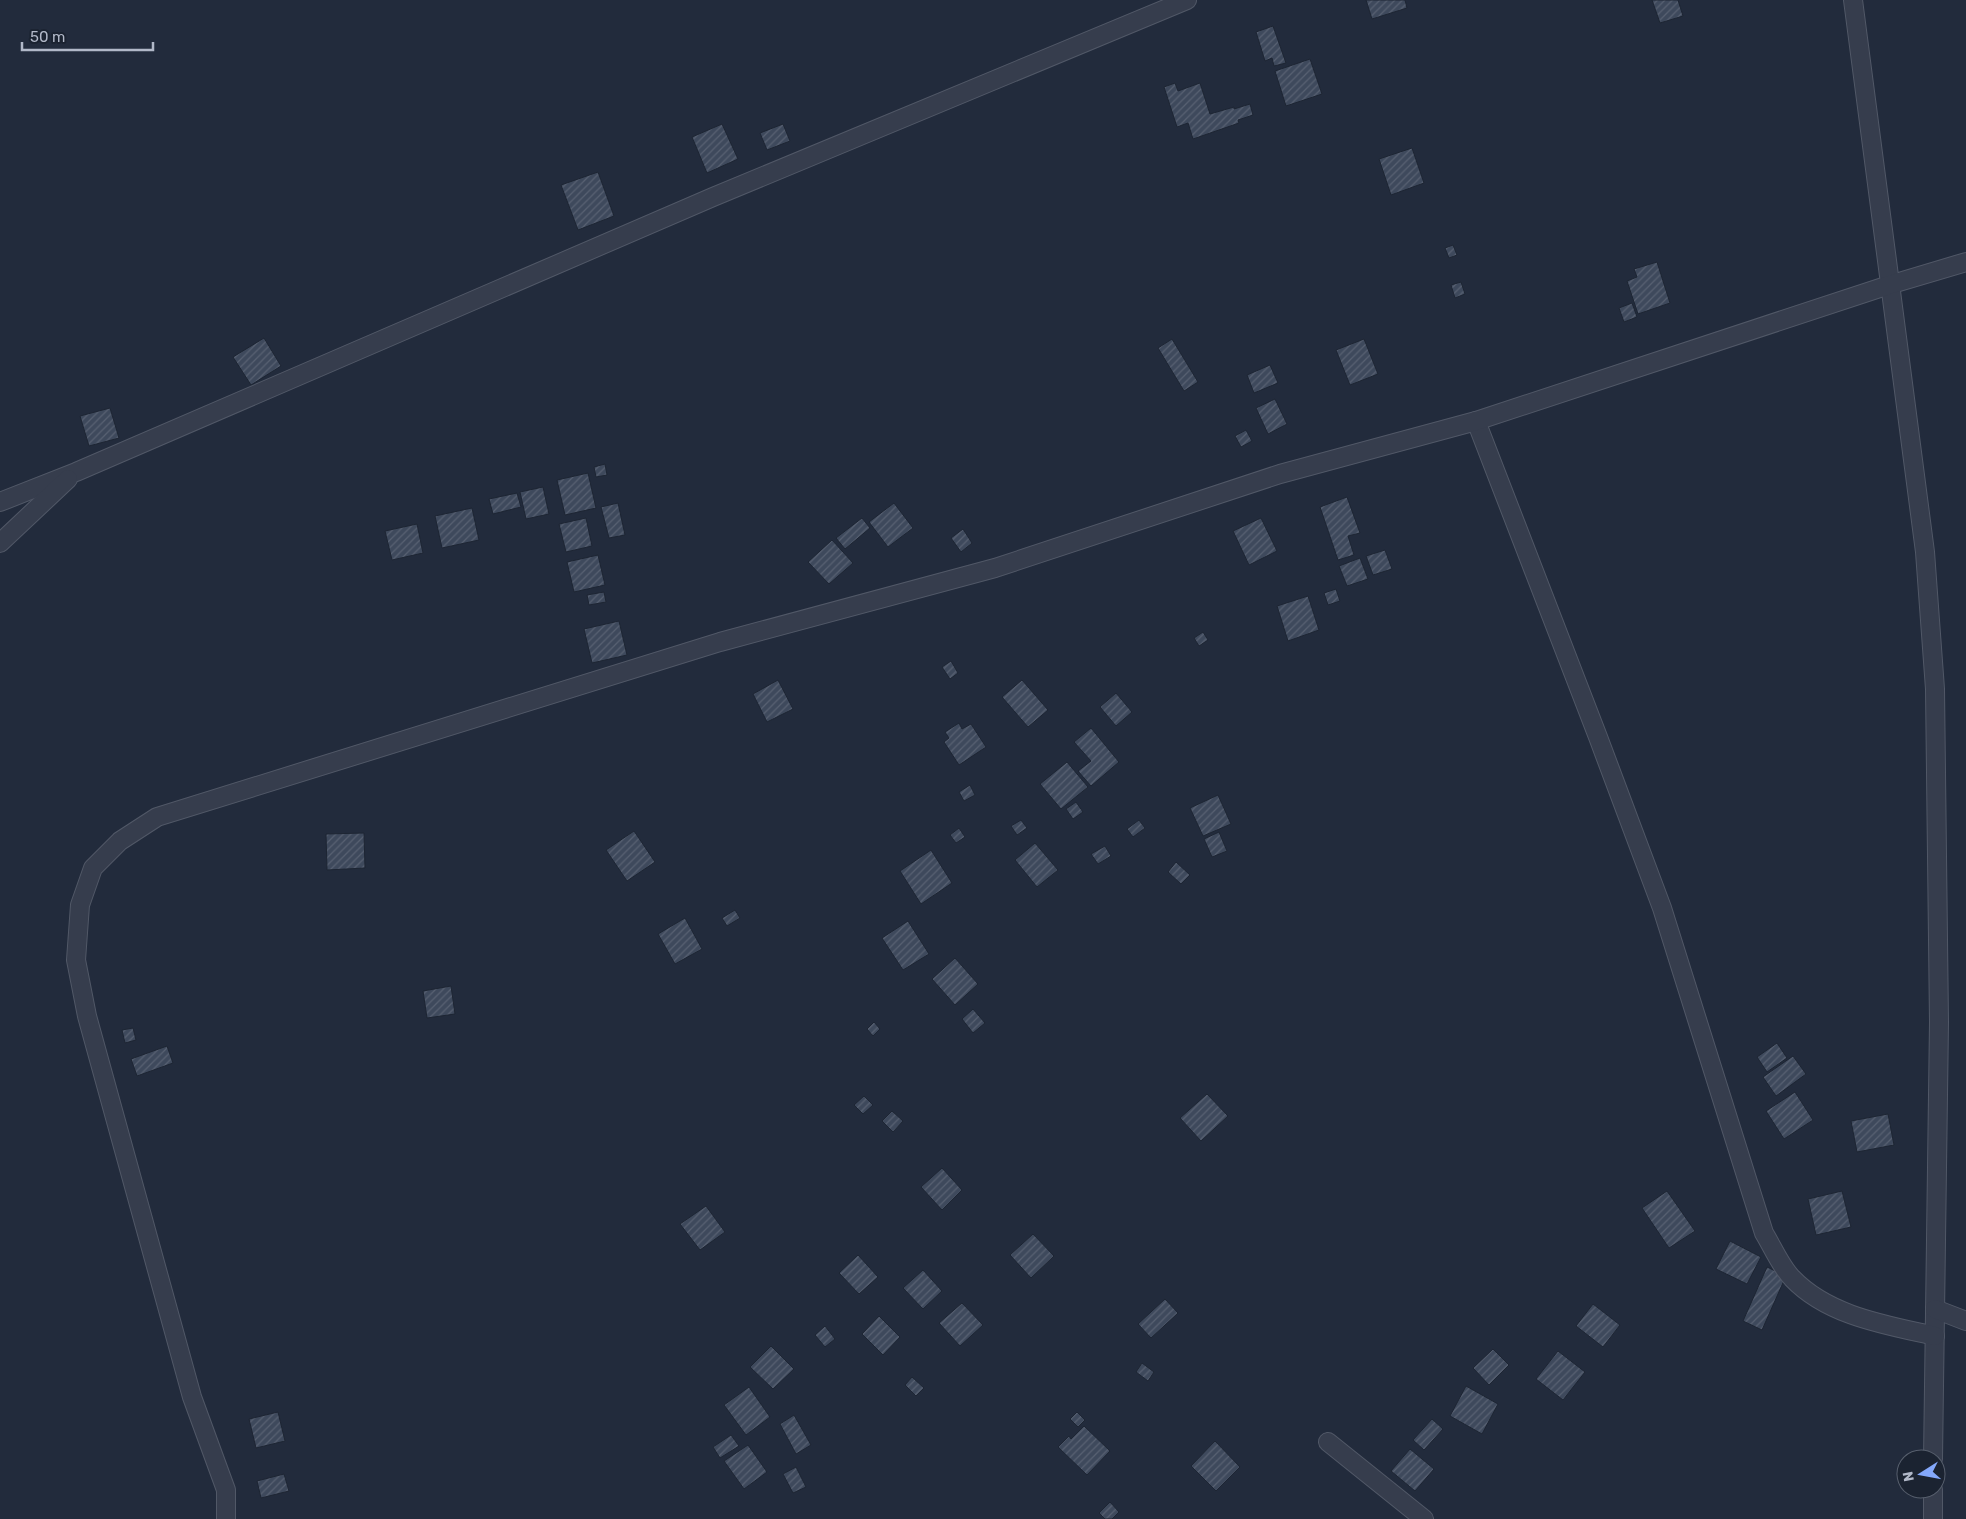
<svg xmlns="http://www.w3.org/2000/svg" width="1966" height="1519" viewBox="0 0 1966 1519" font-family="Rubik,sans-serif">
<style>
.building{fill:url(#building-hatch);stroke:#1d2533}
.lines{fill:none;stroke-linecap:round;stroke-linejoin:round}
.minor-casing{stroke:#515867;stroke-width:20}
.minor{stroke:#363d4d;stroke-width:18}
</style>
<defs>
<pattern id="building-hatch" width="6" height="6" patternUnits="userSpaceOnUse" patternTransform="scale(1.25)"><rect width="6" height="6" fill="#3e495c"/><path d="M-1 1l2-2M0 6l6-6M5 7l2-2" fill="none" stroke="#586172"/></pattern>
</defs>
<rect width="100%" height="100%" fill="#222b3c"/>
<!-- building -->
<g class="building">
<polygon points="1366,0 1405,0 1407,8 1372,19"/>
<polygon points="1652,0 1678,0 1683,16 1660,23"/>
<polygon points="1273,26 1286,63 1274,66 1272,58 1265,61 1256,32"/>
<polygon points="1310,59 1322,94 1286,106 1275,71"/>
<polygon points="1175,83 1178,91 1200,83 1210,114 1234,107 1234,109 1250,104 1253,115 1238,120 1239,123 1193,139 1188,123 1177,127 1164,87"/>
<polygon points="722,124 738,159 707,173 692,137"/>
<polygon points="783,124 790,141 767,150 760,133"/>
<polygon points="1412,148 1424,183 1391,195 1379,159"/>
<polygon points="598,172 614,216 578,230 561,185"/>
<polygon points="1453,245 1457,255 1449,258 1445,248"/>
<polygon points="1657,262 1670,303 1638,314 1627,281 1637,277 1634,269"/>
<polygon points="1461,282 1465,294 1455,298 1451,285"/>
<polygon points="1632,303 1637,317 1624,322 1619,308"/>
<polygon points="264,338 281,366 251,385 233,357"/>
<polygon points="1172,339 1198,382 1184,391 1158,348"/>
<polygon points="1364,339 1378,374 1350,385 1336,350"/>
<polygon points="1270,365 1278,383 1254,393 1247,375"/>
<polygon points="1275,399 1287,424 1268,434 1256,408"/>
<polygon points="110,408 119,438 89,446 80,416"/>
<polygon points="1246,430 1252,441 1241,447 1235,436"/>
<polygon points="605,464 607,475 596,477 594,467"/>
<polygon points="588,473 596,508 565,515 557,480"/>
<polygon points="543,487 549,514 526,519 520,492"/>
<polygon points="517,493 521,507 493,514 489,499"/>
<polygon points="1347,497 1360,533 1348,536 1354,555 1338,560 1320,507"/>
<polygon points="618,503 625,535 609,538 601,507"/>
<polygon points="894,503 913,528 888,547 869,522"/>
<polygon points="472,508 479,540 442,548 435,516"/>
<polygon points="586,518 592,546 566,552 559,524"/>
<polygon points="862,518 870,528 845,549 836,538"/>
<polygon points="1261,518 1277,551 1249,565 1233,531"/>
<polygon points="417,524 423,553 392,560 385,531"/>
<polygon points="963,529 972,543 961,552 951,538"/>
<polygon points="832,540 853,563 829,584 808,562"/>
<polygon points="1385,550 1392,569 1373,575 1366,556"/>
<polygon points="598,555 605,585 574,592 567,562"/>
<polygon points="1360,558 1368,579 1347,586 1339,566"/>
<polygon points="1336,589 1340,601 1328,605 1324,593"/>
<polygon points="604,592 606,602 589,605 587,595"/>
<polygon points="1308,596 1319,630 1288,641 1277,606"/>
<polygon points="619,621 627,655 592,663 584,629"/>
<polygon points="1203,632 1208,640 1199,646 1194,638"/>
<polygon points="951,661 958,673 950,679 942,667"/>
<polygon points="778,680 793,709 767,722 753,694"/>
<polygon points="1022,680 1048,710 1028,727 1002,697"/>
<polygon points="1116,693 1132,712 1116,726 1100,707"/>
<polygon points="959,723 962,729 971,724 986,747 959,765 944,742 949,738 945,732"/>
<polygon points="1091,728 1119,762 1091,786 1078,771 1091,761 1074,742"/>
<polygon points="1067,762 1088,787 1061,809 1040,784"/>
<polygon points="970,785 975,795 964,801 959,792"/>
<polygon points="1218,795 1231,824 1203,836 1190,808"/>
<polygon points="1076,802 1083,812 1073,819 1066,809"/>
<polygon points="1021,820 1027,828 1017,835 1011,826"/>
<polygon points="1139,820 1145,828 1133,837 1127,829"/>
<polygon points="959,828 965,837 956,843 950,835"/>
<polygon points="634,831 655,862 627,881 606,850"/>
<polygon points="1219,832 1227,851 1212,857 1204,839"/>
<polygon points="364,833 365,868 327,870 326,834"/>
<polygon points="1035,843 1058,870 1037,887 1015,860"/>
<polygon points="1105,846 1111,856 1098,864 1091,854"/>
<polygon points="931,850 952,883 921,904 900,871"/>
<polygon points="1176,862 1190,875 1181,884 1168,872"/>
<polygon points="735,910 740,918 727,926 722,918"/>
<polygon points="685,918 702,949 675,964 658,934"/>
<polygon points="908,921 929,954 903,970 882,938"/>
<polygon points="955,958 978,984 955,1005 932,979"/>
<polygon points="451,986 455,1014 427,1018 423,991"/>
<polygon points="973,1009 985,1023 973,1033 962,1019"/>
<polygon points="874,1022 880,1029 873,1036 867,1029"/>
<polygon points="133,1028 136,1040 125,1043 122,1030"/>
<polygon points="1777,1043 1787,1058 1767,1072 1757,1057"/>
<polygon points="167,1046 173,1063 137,1076 131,1059"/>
<polygon points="1793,1056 1806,1074 1776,1096 1763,1077"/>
<polygon points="1795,1092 1813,1120 1784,1139 1766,1111"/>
<polygon points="1207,1094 1228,1116 1201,1141 1180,1118"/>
<polygon points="864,1096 873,1105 863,1114 854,1105"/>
<polygon points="892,1111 903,1121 893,1132 882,1121"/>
<polygon points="1888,1114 1894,1145 1857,1152 1851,1121"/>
<polygon points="942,1168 962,1190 942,1210 921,1187"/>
<polygon points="1667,1191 1695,1231 1669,1248 1642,1208"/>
<polygon points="1842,1191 1851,1227 1816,1235 1808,1199"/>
<polygon points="706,1206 725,1232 700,1250 680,1224"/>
<polygon points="1033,1234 1054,1256 1031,1278 1010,1255"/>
<polygon points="1730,1241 1761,1257 1747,1284 1716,1269"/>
<polygon points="858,1255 878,1277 859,1294 839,1273"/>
<polygon points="1767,1267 1786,1276 1762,1330 1743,1321"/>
<polygon points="923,1270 942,1291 923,1309 903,1288"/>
<polygon points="1165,1299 1178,1313 1151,1338 1138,1324"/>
<polygon points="962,1303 983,1325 960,1346 939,1323"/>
<polygon points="1593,1304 1620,1325 1603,1347 1576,1326"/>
<polygon points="879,1316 900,1337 883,1355 862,1334"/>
<polygon points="825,1326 835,1339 825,1347 815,1335"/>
<polygon points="771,1346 794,1369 773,1389 750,1367"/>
<polygon points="1493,1349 1509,1365 1489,1385 1473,1368"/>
<polygon points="1558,1351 1585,1372 1563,1400 1536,1379"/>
<polygon points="1142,1363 1154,1372 1148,1381 1136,1372"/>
<polygon points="912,1377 924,1388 916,1396 905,1385"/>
<polygon points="1466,1386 1498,1404 1482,1434 1450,1416"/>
<polygon points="749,1387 770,1417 746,1435 724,1405"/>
<polygon points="278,1412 285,1441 256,1448 249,1419"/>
<polygon points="1077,1412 1085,1420 1078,1427 1070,1419"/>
<polygon points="794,1415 811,1445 796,1454 780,1424"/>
<polygon points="1432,1419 1443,1429 1424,1450 1413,1440"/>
<polygon points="1084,1426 1110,1451 1087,1475 1058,1447 1069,1436 1071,1439"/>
<polygon points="731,1435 739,1446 720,1458 713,1447"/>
<polygon points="1215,1441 1240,1467 1216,1491 1191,1466"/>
<polygon points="748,1445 767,1472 744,1489 724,1461"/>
<polygon points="1410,1449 1434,1469 1415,1491 1391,1471"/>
<polygon points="796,1467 806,1487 793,1493 783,1474"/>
<polygon points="284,1474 289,1491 261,1498 257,1481"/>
<polygon points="1110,1502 1119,1512 1112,1519 1105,1519 1099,1513"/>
</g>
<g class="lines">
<!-- minor casing -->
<g class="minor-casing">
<g id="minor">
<polyline points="1853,0 1925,552 1935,689 1939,1022 1933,1459"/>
<path d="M1476,421L1598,737L1662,908L1764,1233C1772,1246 1781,1267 1792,1278C1828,1316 1886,1325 1935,1336"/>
<polyline points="0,502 76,472 713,197 1187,0"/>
<polyline points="0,543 68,479"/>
<polyline points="1935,1309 1966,1321"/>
<polyline points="1328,1442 1424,1519"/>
<polyline points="1933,1489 1933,1519"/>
<polyline points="226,1519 226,1490 192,1397 87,1016 76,960 80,905 93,868 120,841 157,817 720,642 995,568 1280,474 1476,421 1889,285 1966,262"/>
</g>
</g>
<!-- minor -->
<use href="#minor" class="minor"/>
</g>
<!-- north arrow -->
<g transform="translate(1921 1474) rotate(259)"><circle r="24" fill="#1b2331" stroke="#575f6d"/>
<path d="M0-4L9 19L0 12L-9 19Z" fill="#84a8fb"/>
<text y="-8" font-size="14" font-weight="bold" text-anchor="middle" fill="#b1b8c8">N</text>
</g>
<!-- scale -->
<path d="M22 42v8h131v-8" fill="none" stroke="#b1b8c8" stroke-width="2.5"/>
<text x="30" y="42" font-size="15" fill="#b1b8c8" stroke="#1b2331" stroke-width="4" paint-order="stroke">50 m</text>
</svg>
